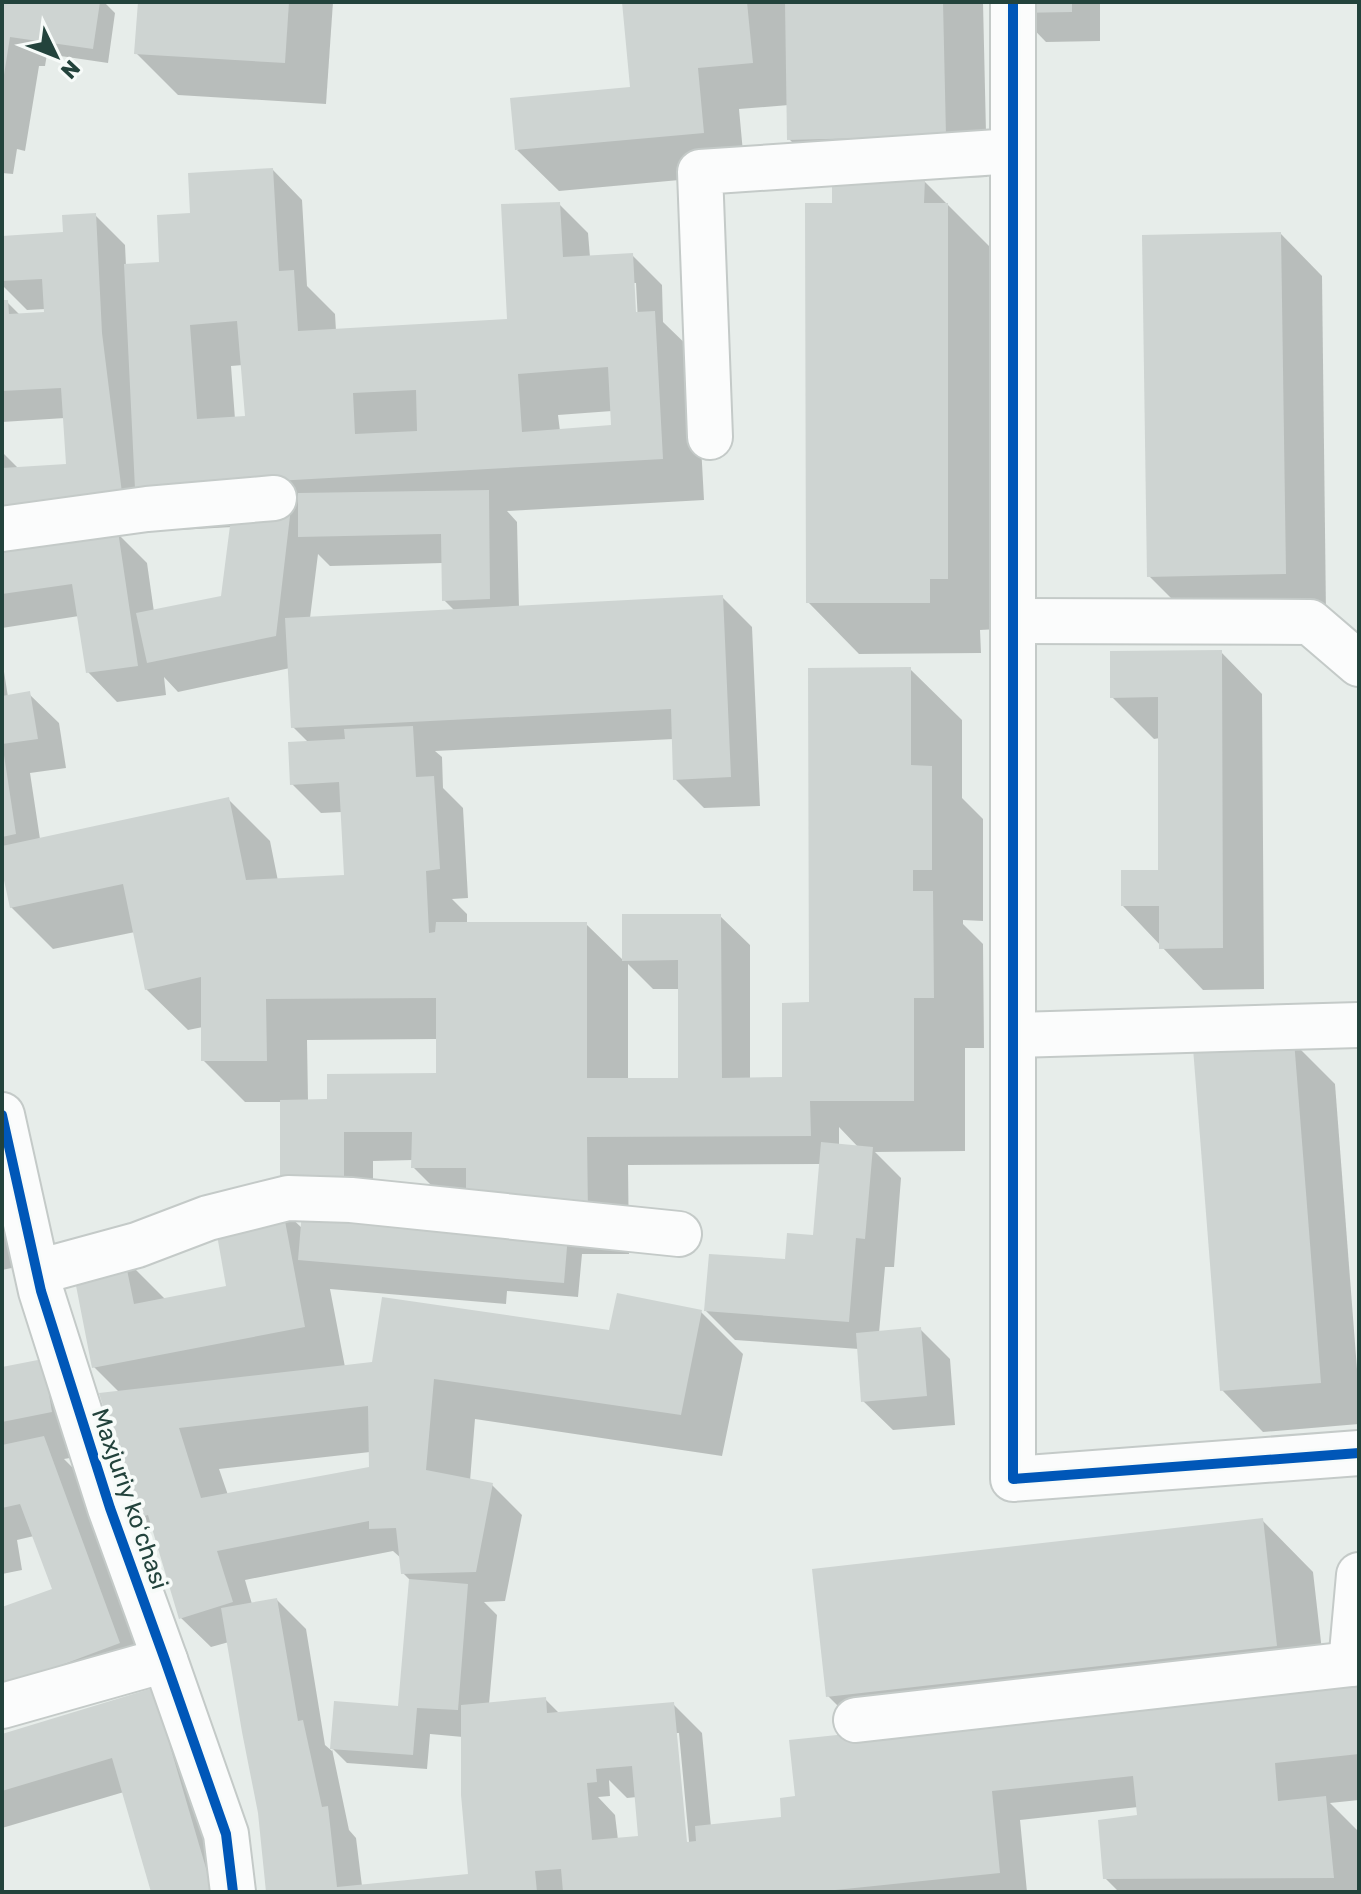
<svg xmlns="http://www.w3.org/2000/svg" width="1361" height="1894" viewBox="0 0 1361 1894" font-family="Rubik,sans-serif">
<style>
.shadow{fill:#0003;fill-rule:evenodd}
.building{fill:#ced4d2;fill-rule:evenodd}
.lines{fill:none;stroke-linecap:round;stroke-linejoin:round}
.minor-casing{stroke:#c4cac8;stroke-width:48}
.minor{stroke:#fbfcfc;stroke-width:44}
.cycleway-casing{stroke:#f7fbf9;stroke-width:15}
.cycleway{stroke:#0057b8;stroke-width:10}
.labels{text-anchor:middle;stroke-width:8;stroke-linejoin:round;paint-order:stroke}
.street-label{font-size:24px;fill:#23433c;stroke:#f7fbf9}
</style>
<rect width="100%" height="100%" fill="#e7edea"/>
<!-- shadow -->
<g class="shadow">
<polygon points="2,2 104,2 115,13 108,63 47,54 45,66 39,66 25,151 17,149 13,174 2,173"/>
<polygon points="140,2 333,2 326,104 178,95 136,53"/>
<polygon points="624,2 983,2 987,177 922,179 999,256 999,629 980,630 981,653 859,654 808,602 834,205 834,181 831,181 789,139 789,105 739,109 745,174 559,191 517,150 632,89"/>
<polygon points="1017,2 1100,2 1100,41 1046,42 1017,12"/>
<path d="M273,170L302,200L307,286L335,314L336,331L509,321L559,204L588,233L590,257L632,255L662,285L663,322L696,354L704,500L507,511L517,522L519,608L722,597L752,627L760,806L704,808L675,779L674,739L435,751L442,757L443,788L463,808L468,898L452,899L467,914V924H586L624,961V916H720L750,945V1080L787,1079L910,669L962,720V798L983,819V921L963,920V924L983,944L984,1048H965V1151L875,1152L901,1178L894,1267H885L879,1333L920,1329L950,1359L955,1425L893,1430L863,1401L859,1349L735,1340L706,1311L787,1261L815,1237L821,1164L628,1165L629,1254H582L578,1297L507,1291L506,1304L330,1289L345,1367L611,1333L701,1312L743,1354L722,1456L475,1419L470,1481L492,1485L522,1515L505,1601L484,1602L497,1615L489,1704L545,1699L560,1714L673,1704L702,1733L711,1827L784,1819L798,1798L866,1734L828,1696L1262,1520L1313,1572L1326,1686L1359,1683V1800L1330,1803L1359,1832V1892H1119L1105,1878L1139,1817L1138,1807L1020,1820L1027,1892H268L260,1813L229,1642L211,1647L181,1618L155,1533L139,1517L119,1392L94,1367L124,1258L166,1300L228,1288L281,1208L303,1229L304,1213L282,1102H245L203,1060V1027L188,1030L146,989L135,932L53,949L11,907L2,861V659L8,697L29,694L59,723L66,768L30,773L40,839L228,799L270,841L278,881L349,877L342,812L321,813L292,784L309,743L293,727L290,668L178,692L164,677L166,695L117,702L88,672L79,616L2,628V452L19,469L68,466L65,418L2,422V302H7L20,315L46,314V309L27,310L2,285V238L65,234L95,215L125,245L126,266L161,264L189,215ZM632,283H636L638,322H634ZM243,365L247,418L235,419L231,366ZM612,411L613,427L560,431L558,415ZM148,499L179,530L232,527L223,597L154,612L147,563L119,535ZM318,554L330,566L443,563L444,600L455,611L310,618ZM628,964L653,989H680V1080H628ZM438,1039V1075L329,1101H308L307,1040ZM839,1127L859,1148L839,1146ZM413,1160V1167L455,1209L373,1220V1161ZM370,1452L369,1469L228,1495L219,1469ZM393,1551L402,1559L403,1573L410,1580L403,1708L332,1748L347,1763L427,1769L430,1734L463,1737L470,1876L362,1886L356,1838L349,1830L332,1749V1751L325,1745L306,1629L277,1600L252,1604L245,1580ZM675,1733H679L690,1852H686ZM609,1780L627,1798L637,1797L640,1838L618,1840L615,1815L598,1797L610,1796Z"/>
<polygon points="1281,234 1322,276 1326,615 1191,618 1149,576"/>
<polygon points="1221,652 1262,694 1264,989 1203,990 1123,906 1160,872 1160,738 1154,739 1112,697"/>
<polygon points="1293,1042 1335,1084 1359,1395 1359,1424 1263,1432 1222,1390"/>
<polygon points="2,1143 31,1264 2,1270"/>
<polygon points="42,1361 93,1454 64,1459 73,1468 148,1672 5,1686 2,1679 2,1609 55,1591 34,1536 17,1540 22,1570 2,1574 2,1369"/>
<polygon points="152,1691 181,1720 222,1892 154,1892 124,1792 2,1828 2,1736"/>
</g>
<!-- building -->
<g class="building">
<polygon points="2,2 100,2 93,49 10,37 4,75 2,75"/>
<polygon points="138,2 289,2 285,63 134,54"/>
<polygon points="622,2 747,2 753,63 698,68 704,133 515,150 510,98 630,87"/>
<polygon points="785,2 943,2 946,136 787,140"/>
<polygon points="1015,2 1072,2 1072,12 1015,13"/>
<path d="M273,168L279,271L294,270L298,331L507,319L501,204L560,202L563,257L633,253L636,312L655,311L663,459L135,489L124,264L159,262L157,215L190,213L188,173ZM237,321L245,416L197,419L190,325ZM608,367L611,425L522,432L518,374ZM416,390L417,431L355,434L353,393Z"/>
<polygon points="832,179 925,179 924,203 948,203 948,579 930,579 930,603 806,603 805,203 832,203"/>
<polygon points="96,213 102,333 123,501 2,518 2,468 66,464 61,388 2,391 2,300 8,300 9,314 44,312 42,279 2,281 2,236 63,232 62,215"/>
<polygon points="1281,232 1286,574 1147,577 1142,235"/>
<polygon points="489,490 490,599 442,601 441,534 298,537 298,493"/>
<polygon points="232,510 290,516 276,636 147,663 136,613 221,596"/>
<polygon points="118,531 138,666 86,673 72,584 2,594 2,550"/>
<polygon points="723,595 731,777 673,780 671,709 291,728 285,618"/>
<polygon points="1222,650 1223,948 1159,949 1159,906 1121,906 1121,870 1158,870 1158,697 1110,698 1110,651"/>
<polygon points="911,667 911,765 932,766 932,870 913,870 913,891 933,891 934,998 914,998 914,1101 810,1101 811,1136 587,1137 588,1213 466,1204 466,1168 411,1168 412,1132 344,1132 344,1192 280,1192 280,1100 327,1099 327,1074 436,1073 436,998 266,999 267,1061 201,1061 201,977 145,990 123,884 10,908 2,871 2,846 229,797 246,880 344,875 339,782 290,785 288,742 345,739 344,729 413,726 416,777 434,776 440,869 426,871 429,933 435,932 436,922 587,922 587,1078 678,1078 678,960 622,961 622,914 721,914 722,1078 782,1077 782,1003 809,1002 808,668"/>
<polygon points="30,691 38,739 2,744 2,696"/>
<polygon points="4,755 16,834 2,837 2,756"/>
<polygon points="1294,1040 1321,1383 1220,1391 1193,1048"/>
<polygon points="821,1142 873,1147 865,1239 856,1238 849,1322 704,1311 709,1254 785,1259 787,1233 813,1235"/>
<polygon points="282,1205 305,1327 92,1368 72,1265 124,1255 134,1304 226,1286 214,1218"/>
<polygon points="302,1212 568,1235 564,1283 298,1260"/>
<path d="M617,1293L702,1310L681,1415L434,1379L426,1470L493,1483L476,1572L401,1574L396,1528L369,1529V1521L217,1551L233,1602L179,1619L148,1515L137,1518L99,1393L372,1362L382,1297L609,1330ZM368,1406L369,1467L201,1498L179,1428Z"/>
<polygon points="921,1327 927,1396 861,1402 856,1333"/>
<polygon points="43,1359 52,1412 2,1422 2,1367"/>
<polygon points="44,1436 120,1643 3,1687 2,1607 52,1589 20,1504 2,1508 2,1445"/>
<polygon points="1263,1518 1277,1646 826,1697 812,1569"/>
<polygon points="409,1579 468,1584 458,1710 417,1708 413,1755 330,1749 334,1701 398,1706"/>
<path d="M277,1598L298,1721L303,1720L322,1807L328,1806L337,1887L468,1874L461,1795V1705L546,1697L547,1713L674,1702L687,1842L696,1841L695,1826L781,1817L780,1798L795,1796L789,1740L1359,1681V1754L1275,1763L1278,1801L1326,1796L1334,1878L1103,1879L1098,1820L1137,1815L1133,1776L992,1791L1000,1873L816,1892H563L561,1869L535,1871L537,1892H266L258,1813L242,1732L221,1608ZM632,1766L638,1836L592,1840L587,1783L597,1782L596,1769Z"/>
<polygon points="153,1688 213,1892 151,1892 112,1758 2,1791 2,1734"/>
</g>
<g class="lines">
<!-- minor casing -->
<g class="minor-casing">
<g id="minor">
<polyline points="1013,2 1013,1479 1359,1453"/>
<polyline points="710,437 700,172 1013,151"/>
<polyline points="2,529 147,509 274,498"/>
<polyline points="1013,621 1310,622 1359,664"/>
<polyline points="1013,1035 1359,1025"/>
<polyline points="2,1115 41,1291 110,1508 165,1660 226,1834 233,1892"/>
<polyline points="38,1272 137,1245 208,1218 288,1198 351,1200 679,1234"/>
<polyline points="1351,1664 1359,1575"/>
<polyline points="2,1706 165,1660"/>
<polyline points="856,1720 1359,1663"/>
</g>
</g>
<!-- minor -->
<use href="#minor" class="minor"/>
<!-- cycleway casing -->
<g class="cycleway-casing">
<g id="cycleway">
<polyline points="1013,2 1013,1479 1359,1453"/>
<polyline points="2,1115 41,1291 110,1508 165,1660 226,1834 233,1892"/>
</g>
</g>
<!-- cycleway -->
<use href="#cycleway" class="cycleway"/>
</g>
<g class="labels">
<!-- street labels -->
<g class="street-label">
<text transform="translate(130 1499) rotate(71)" y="8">Maxjuriy koʻchasi</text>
</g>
</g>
<!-- border -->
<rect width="1361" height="1894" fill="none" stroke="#23433c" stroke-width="8"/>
<!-- north arrow -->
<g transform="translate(56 56) rotate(133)" stroke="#f7fbf9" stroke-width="6" paint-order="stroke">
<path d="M0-6L14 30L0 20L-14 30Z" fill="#23433c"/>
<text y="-12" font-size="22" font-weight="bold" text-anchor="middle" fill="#23433c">N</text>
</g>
</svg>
